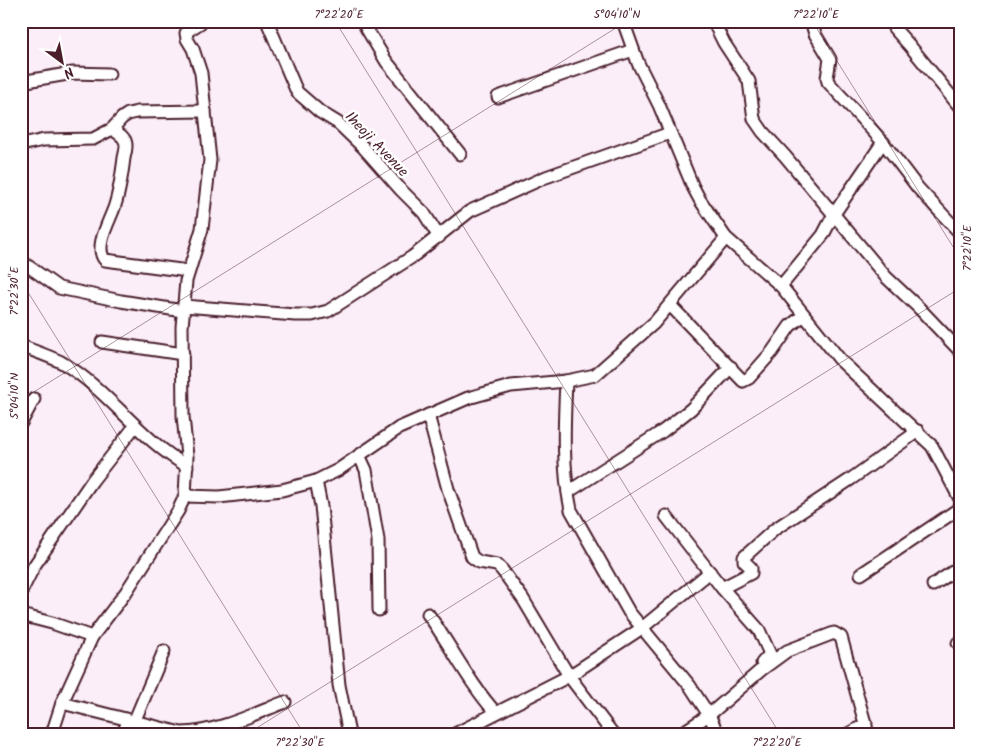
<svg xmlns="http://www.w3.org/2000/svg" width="981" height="755" viewBox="0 0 981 755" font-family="Kalam,sans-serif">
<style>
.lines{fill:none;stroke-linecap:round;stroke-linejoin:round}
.minor-casing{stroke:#4a1f2b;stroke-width:15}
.minor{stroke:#fff;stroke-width:11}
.ticks{fill:none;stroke:#4a1f2b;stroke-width:1;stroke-opacity:0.45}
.labels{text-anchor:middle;stroke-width:5;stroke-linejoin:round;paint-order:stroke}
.street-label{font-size:15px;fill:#4a1f2b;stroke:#fff}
.neatline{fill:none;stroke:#4a1f2b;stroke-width:2}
.ticks-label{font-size:12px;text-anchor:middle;fill:#4a1f2b}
</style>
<rect width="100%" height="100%" fill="#fbeef9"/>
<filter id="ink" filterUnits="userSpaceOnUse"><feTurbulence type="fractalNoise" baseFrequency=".02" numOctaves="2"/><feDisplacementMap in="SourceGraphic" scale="10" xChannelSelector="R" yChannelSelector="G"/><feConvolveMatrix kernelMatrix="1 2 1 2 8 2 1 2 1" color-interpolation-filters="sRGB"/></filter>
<g filter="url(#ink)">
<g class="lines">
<!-- minor casing -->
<g class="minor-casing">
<g id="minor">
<polyline points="267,21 297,92 320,112 338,123 363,147 401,190 424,213 439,237"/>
<polyline points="362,21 386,61 460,154"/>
<polyline points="623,21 638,63 659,105 693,187 700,200 726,238 781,286 841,361 932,446 960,499"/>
<polyline points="713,21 724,43 749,81 754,119 763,132 785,156 886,277 919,308 960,351"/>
<polyline points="811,21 815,34 830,59 827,78 828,82 883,142 918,188 960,233"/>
<polyline points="891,21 894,28 910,46 960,107"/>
<polyline points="21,82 73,73 109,74"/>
<polyline points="498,97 633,50"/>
<path d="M112,129C116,132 122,135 124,139C128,144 125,153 124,158C122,174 120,190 115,205C111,219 93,247 105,260L188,271"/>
<polyline points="21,145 44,140 93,139 112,129 122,118 128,114 137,112 205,111"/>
<polyline points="21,261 59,288 121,301 183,311"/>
<polyline points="781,286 823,235 834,214 883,142"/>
<polyline points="670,305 743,381 749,378 772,352 790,326 804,315"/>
<polyline points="184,306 295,315 312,315 328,311 412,257 470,211 546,177 670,133"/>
<polyline points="102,342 183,354"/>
<path d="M21,346C34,351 49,356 61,362C107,388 139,439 187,466"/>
<path d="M566,381C564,424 562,468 571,510L629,612L690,686L709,715L718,734"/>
<polyline points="428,415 448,489 472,557 479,562 497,565 502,570 523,599 569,676 613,734"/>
<polyline points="21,423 34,399"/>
<polyline points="359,455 366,470 378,540 379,610"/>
<polyline points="316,481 321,506 339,685 349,734"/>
<polyline points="568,492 663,431 691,409 731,367"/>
<polyline points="185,496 219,497 282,490 301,485 316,481 338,470 399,428 468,398 511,386 566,381 595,375 654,323 726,238"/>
<polyline points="666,516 722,588 759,630 770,654 762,663"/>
<polyline points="861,574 960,508"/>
<polyline points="933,585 960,567"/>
<polyline points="722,588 751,573 751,568 744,561 744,557 775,529 851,479 918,431"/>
<polyline points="21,592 34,566 92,481 135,426"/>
<path d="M428,614C451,646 469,683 496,713"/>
<polyline points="21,615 52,623 92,637"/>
<polyline points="958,643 960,642"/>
<path d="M62,703L181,733C215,733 254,714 285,702"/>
<polyline points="134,722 164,651"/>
<polyline points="52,734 62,703 92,637 126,592 178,511 185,496 187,456 183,416 182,327 186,281 202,229 210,160 201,73 193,49 187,39 186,33 189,30 203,21"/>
<polyline points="123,734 128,721"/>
<polyline points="455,734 569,676 642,628 710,572"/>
<polyline points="680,734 709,715 761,670 787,651 834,633 841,637 868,734"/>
<polyline points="848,734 866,724"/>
</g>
</g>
<!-- minor -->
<use href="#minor" class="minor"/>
</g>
</g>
<!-- ticks -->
<path class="ticks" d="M335,21L780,734M812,21L960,258M21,281L304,734M21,400L627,21M247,734L960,288"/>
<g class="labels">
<!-- street labels -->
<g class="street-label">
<text transform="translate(377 144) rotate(46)" y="5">Iheoji Avenue</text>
</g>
</g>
<!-- margin -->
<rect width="981" height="755" fill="none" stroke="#fff" stroke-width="55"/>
<!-- north arrow -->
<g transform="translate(62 62) rotate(148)" stroke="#ffffff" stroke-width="4" paint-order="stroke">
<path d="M0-4L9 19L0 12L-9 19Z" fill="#4a1f2b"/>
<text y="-8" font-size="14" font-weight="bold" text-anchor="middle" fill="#4a1f2b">N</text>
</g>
<rect x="28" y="28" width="926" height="700" class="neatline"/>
<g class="ticks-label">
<text x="339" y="18">7°22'20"E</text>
<text x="617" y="18">5°04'10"N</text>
<text x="816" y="18">7°22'10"E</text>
<text transform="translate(967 248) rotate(-90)" y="4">7°22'10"E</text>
<text transform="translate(14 291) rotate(-90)" y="4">7°22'30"E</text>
<text transform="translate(14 396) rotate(-90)" y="4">5°04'10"N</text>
<text x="300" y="746">7°22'30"E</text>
<text x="777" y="746">7°22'20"E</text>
</g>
</svg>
